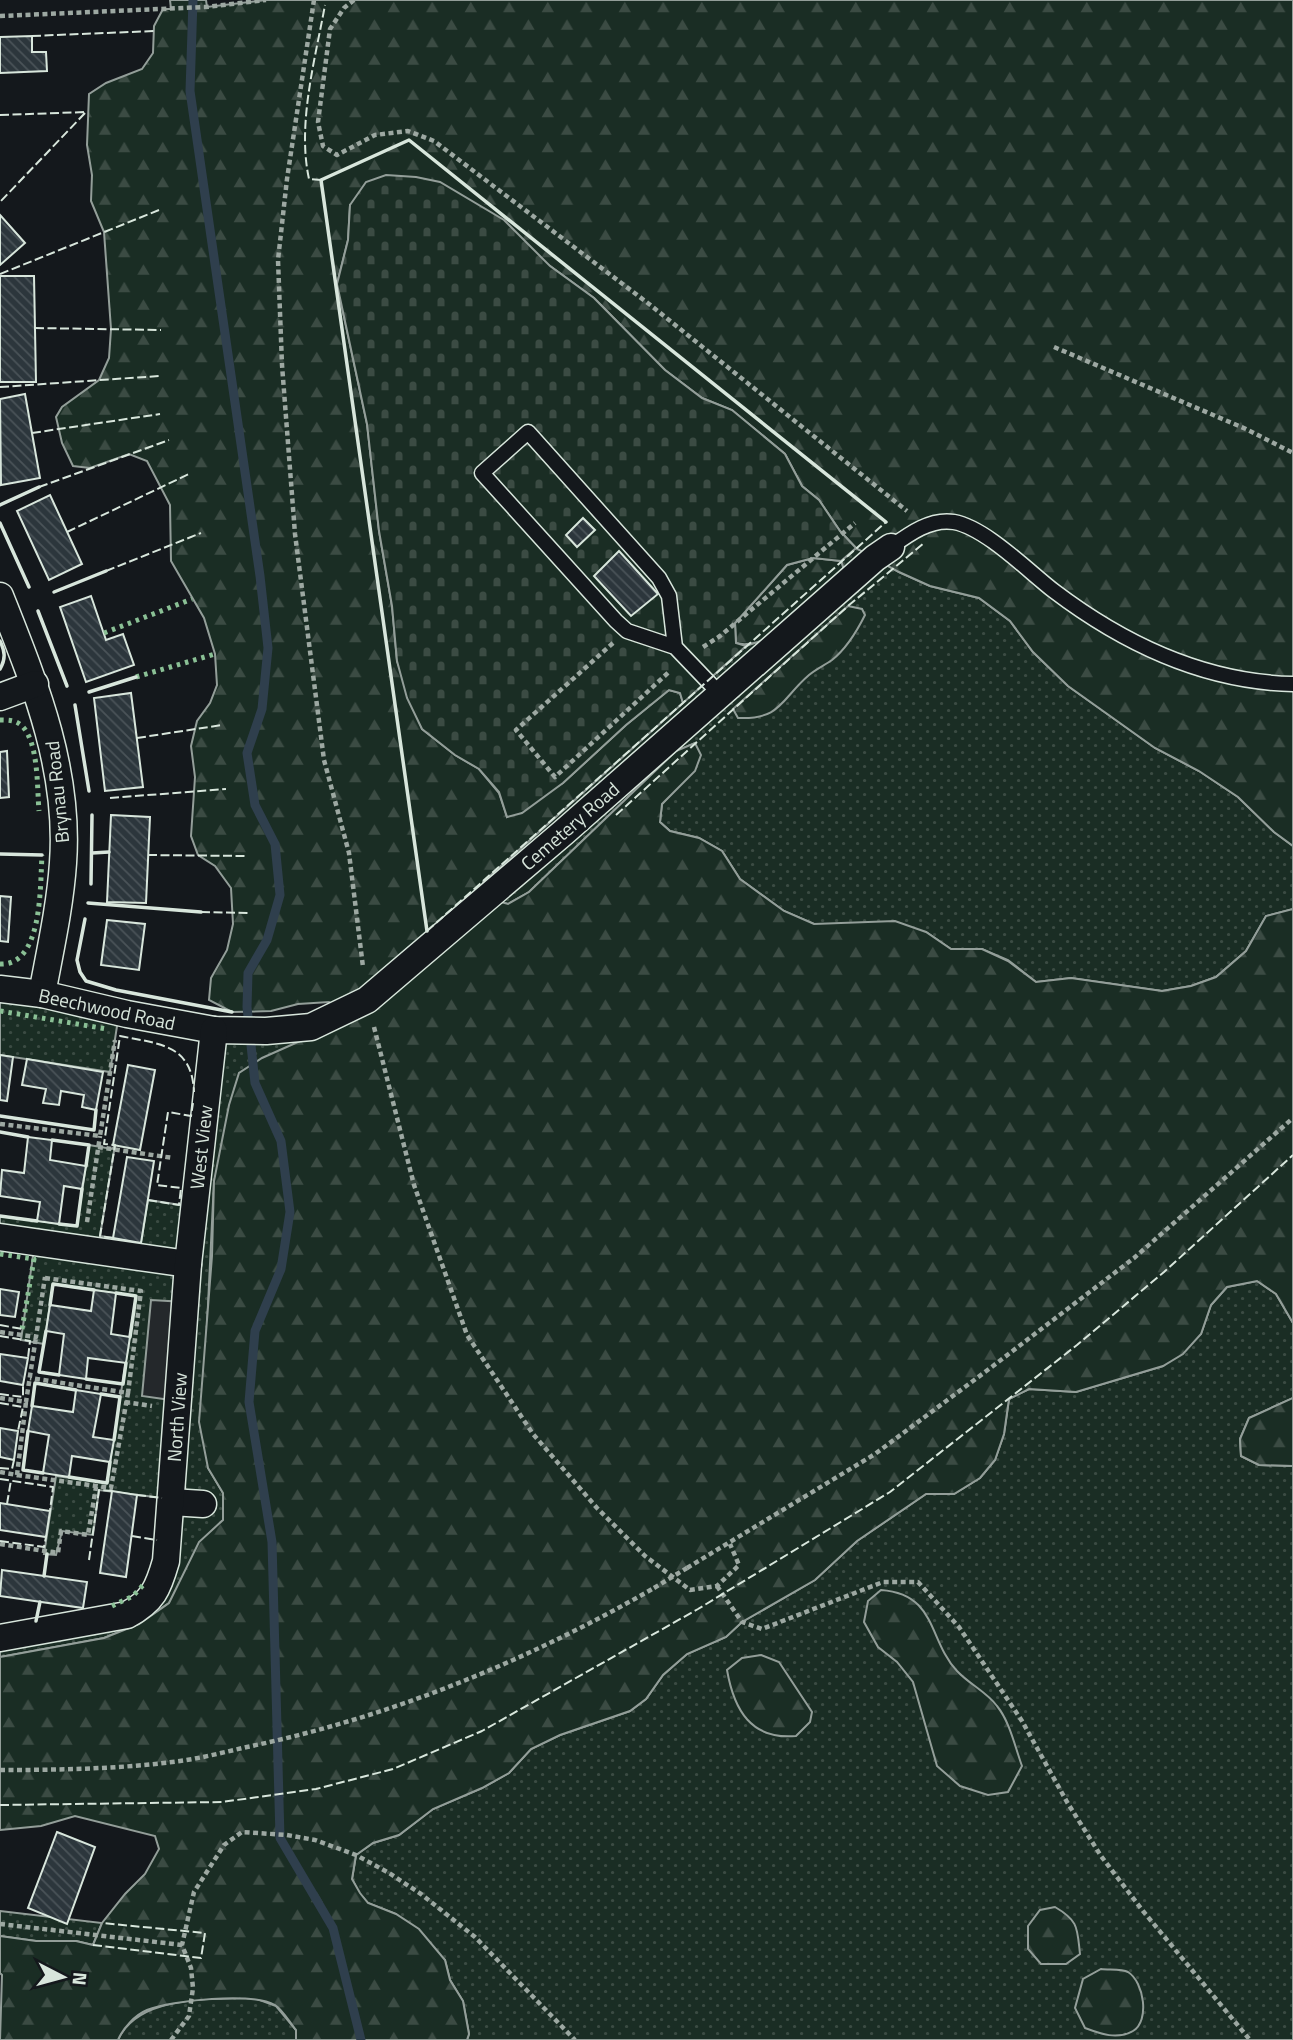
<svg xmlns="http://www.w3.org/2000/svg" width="1293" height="2040" viewBox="0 0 1293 2040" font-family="'Titillium Web',sans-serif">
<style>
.grass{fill:url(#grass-dots);stroke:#939e99;stroke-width:2}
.forest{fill:url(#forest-firs);stroke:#939e99;stroke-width:2}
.cemetery{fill:url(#cemetery-stones);stroke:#939e99;stroke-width:2}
.parking{fill:#24282b;stroke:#939e99;stroke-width:2}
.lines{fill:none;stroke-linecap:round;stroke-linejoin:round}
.stream{stroke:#2f3f4d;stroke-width:9}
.building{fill:url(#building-back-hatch);stroke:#d8e6dc;stroke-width:2}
.lane-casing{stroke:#d8e6dc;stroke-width:17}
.street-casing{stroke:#d8e6dc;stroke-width:29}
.path{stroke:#9da8a2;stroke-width:4.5;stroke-dasharray:5 3.5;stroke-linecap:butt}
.lane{stroke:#14181c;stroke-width:14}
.street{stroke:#14181c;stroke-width:26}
.path-bridge{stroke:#9da8a2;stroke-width:4.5;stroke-dasharray:5 3.5;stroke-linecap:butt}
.hedge{stroke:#8ac095;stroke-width:5;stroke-dasharray:3.5 5;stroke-linecap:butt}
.fence{stroke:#d8e6dc;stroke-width:2;stroke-dasharray:9 3.5;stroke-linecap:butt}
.wall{stroke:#d8e6dc;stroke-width:3.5}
.labels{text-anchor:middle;stroke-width:5;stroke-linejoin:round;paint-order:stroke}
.street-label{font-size:19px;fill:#d8e6dc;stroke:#14181c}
</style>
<defs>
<pattern id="grass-dots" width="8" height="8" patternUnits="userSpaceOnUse" patternTransform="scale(1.75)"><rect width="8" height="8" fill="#1a2d24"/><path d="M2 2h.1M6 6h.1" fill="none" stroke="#3b4b43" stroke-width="1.8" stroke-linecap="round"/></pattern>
<pattern id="forest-firs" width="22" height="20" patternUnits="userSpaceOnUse" patternTransform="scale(1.75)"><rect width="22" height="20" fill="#1a2d24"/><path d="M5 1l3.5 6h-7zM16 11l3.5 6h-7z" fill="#3b4b43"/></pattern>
<pattern id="cemetery-stones" width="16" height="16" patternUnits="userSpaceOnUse" patternTransform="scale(1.75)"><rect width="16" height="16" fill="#1a2d24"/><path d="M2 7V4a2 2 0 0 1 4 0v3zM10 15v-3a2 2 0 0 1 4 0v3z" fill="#3b4b43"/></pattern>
<pattern id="building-back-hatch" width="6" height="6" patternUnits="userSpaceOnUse" patternTransform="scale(1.75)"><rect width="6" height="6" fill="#2c363c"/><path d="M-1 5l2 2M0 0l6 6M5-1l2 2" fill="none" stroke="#4a5358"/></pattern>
</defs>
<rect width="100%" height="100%" fill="#14181c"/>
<!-- grass -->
<g class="grass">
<polygon points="856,548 899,572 930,586 979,598 1010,621 1033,652 1068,686 1155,748 1199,771 1238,797 1274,832 1293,846 1293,909 1266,916 1246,951 1216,977 1191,986 1162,991 1071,978 1036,982 1008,960 982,949 951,949 926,932 847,925 814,924 784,911 740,879 722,851 699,838 670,831 660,822 662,804 676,789 695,743 676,751 529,892 508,904 486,898 482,883 746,646 777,635 845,573 841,561"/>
<polygon points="0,989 119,1013 110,1072 0,1055"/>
<polygon points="334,1026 302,1042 214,1181 205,1367 208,1468 223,1493 223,1520 215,1528 169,1603 139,1624 104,1638 0,1657 0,1638 99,1621 158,1587 162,1498 99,1490 93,1535 62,1531 56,1555 44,1554 56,1476 107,1483 136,1296 53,1284 44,1344 21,1340 35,1242 0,1237 0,1216 77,1226 89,1145 112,1149 115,1145 100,1236 141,1242 148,1200 194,1207 214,1030"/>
<polygon points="1257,1281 1276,1294 1293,1323 1293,1398 1249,1418 1240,1439 1241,1456 1259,1465 1293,1466 1293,2040 467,2040 469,2034 463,2001 450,1980 445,1960 396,1914 368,1903 359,1893 352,1879 356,1855 373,1843 399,1835 433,1809 482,1788 509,1773 531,1749 560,1735 630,1711 646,1699 663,1675 687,1654 726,1637 742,1622 815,1580 857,1541 926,1494 954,1494 980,1478 995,1460 1004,1434 1009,1399 1029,1389 1076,1392 1163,1366 1201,1334 1211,1305 1227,1287"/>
<polygon points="0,1911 102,1923 93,1945 76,1941 36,1941 0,1936"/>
<path d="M254,1998L276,2006L296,2030V2040H118C138,1995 211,1999 254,1998Z"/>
</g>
<!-- forest -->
<g class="forest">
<path d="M170,0H206L207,7L266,0H1293V846L1274,832L1238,797L1199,771L1155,748L1068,686L1033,652L1010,621L979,598L930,586L899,572L856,548L840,531L819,500L802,486L785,454L732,410L702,398L665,370L594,298L550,266L350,205L348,240L337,284L367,424L379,531L392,606L397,661L422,729L455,755L479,769L499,793L507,817L563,783L626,725L669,690L680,693L683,703L483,882L486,898L508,904L529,892L676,751L695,743L701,755L695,771L662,804L660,822L670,831L699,838L722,851L740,879L784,911L814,924L895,921L926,932L951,949H982L1008,961L1036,982L1071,978L1162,991L1191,986L1216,977L1246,951L1266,916L1293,909V1323L1276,1294L1257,1281L1227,1287L1211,1305L1201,1334L1183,1354L1163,1366L1076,1392L1029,1389L1009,1399L1004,1434L995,1460L980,1478L954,1494H926L857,1541L815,1580L742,1622L726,1637L687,1654L663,1675L646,1699L630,1711L560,1735L531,1749L509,1773L482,1788L433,1809L399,1835L373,1843L356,1855L352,1879L360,1893L368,1903L396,1914L419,1929L445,1960L450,1980L463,2001L469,2034L467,2040H296V2030C290,2023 283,2010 275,2005C252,1992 172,2000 147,2010C135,2015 123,2028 118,2040H0L2,1975L0,1973V1936L36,1941H76L93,1945L102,1923L125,1894L145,1874L159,1849L155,1836L75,1816L41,1826L0,1830V1657L104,1638L139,1624L169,1603L199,1542L223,1520V1493L208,1468L199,1422L212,1256L214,1181L229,1105L239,1073L262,1058L334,1026L342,1012L329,1002L298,1004L271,1011L232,1012L209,1000L211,978L227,950L233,924L231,888L215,866L198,855L191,836L195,777L191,746L197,721L210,703L217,685L215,654L204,618L171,561L170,505L147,461L129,454L90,468L73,466L62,443L56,417L62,407L99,380L109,358L111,329L104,232L91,201L92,175L87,145L89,94L106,83L142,69L153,53L154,26L163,9H171Z"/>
<path d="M813,558L841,561L845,573C820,596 771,653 736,643L735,623L787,565Z"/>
<path d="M848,606L862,609L865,615C857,631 846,649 832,660C825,665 816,669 809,675C781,699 781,720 738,718L733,709Z"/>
<polygon points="1293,1398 1293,1466 1259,1465 1241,1456 1240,1439 1249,1418"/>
<path d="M881,1590C937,1594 928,1640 957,1671C969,1684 987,1692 997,1706C1010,1722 1015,1747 1022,1766L1008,1792L988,1795L960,1786L937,1766L913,1682L897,1662L878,1647L864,1622L868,1601Z"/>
<path d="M761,1655L779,1662L812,1712L810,1722L796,1736C751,1740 734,1710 727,1670L742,1658Z"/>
<path d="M1055,1907C1079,1921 1077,1928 1080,1954L1066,1964H1041L1028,1949V1926L1040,1910Z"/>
<path d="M1101,1969C1109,1970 1122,1969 1128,1972C1144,1982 1150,2021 1133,2031C1117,2040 1101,2034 1085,2028L1075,2008L1083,1979Z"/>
</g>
<!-- cemetery -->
<polygon class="cemetery" points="386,175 416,177 440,182 504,220 550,266 594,298 665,370 702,398 732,410 785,454 802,486 819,500 840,531 856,548 841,561 813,558 787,565 735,623 736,643 746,646 683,703 680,693 669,690 626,725 563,783 522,813 507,817 499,792 479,769 455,755 422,729 407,698 397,661 392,606 379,531 367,424 337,284 348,240 350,205 366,182"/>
<!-- parking -->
<polygon class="parking" points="151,1300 185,1302 178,1401 142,1396"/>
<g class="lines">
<!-- stream -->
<polyline class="stream" points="193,0 190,91 260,576 268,648 262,709 247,753 255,805 275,844 280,895 267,940 248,973 247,1007 255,1083 281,1141 290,1212 281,1269 255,1331 249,1402 272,1542 280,1838 333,1928 361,2040"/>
</g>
<!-- building -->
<g class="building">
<polygon points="32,36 32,52 46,52 47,71 0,73 0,37"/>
<polygon points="0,215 25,243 0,265"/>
<polygon points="0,276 34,276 36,382 0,382"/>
<polygon points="25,394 40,478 1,485 0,399"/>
<polygon points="50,495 82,564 49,580 17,511"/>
<polygon points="583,518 595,530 577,547 566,535"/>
<polygon points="619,551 658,594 631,616 594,576"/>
<polygon points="91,596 106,640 123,634 134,665 86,682 60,607"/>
<polygon points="131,693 143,787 105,791 94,698"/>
<polygon points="7,751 9,797 0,798 0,752"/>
<polygon points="111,815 150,817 146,903 107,902"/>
<polygon points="0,896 11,897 8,942 0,941"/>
<polygon points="107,920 145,924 139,970 101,965"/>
<polygon points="0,1055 13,1057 7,1101 0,1100"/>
<polygon points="27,1059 103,1072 96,1110 82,1107 84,1095 61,1091 59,1105 43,1103 46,1089 22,1085"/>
<polygon points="128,1065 155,1070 140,1150 113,1145"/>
<polygon points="28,1137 52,1140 50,1160 86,1166 82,1189 64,1186 59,1224 37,1221 40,1202 0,1196 2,1170 24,1173"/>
<polygon points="127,1157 154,1161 141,1243 113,1238"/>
<polygon points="0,1289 19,1292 15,1317 0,1315"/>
<polygon points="94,1290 116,1293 111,1334 130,1337 126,1363 88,1358 86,1379 59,1375 64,1334 46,1331 50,1305 91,1311"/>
<polygon points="0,1354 28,1358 23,1385 0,1381"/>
<polygon points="76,1390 101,1394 93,1437 114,1440 110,1462 72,1456 69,1477 43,1473 49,1435 28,1431 32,1406 73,1412"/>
<polygon points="0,1428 18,1431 14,1460 0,1457"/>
<polygon points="112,1491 137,1495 126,1577 100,1573"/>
<polygon points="0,1503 50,1511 46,1537 0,1530"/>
<polygon points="2,1570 87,1582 83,1608 0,1596"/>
<polygon points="57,1832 95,1847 67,1924 28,1908"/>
</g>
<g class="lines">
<!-- lane casing -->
<g class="lane-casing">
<g id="lane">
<path d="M891,547C909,534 931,518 954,522C986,528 1028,571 1054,591C1124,644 1204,682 1293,684"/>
<polyline points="675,647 669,596 659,578 528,432 482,473 616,621 627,631 675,647 720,694"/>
</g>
</g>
<!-- street casing -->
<g class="street-casing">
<g id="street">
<path d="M0,596C34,682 70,768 63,863C60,907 50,951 42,994"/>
<polyline points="0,697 35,684"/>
<polyline points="0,989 42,994 127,1014 214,1030 266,1031 311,1027 367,1000 564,832 875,558 891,547"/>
<polyline points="0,1237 188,1264"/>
<polyline points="171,1502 203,1504"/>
<path d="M0,1638L127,1615C153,1601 158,1589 166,1561L188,1264L214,1030"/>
</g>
</g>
<!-- path -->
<g class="path">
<polyline points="314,0 287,179 278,260 282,365 295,534 324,760 349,853 363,967"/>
<polyline points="354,0 344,8 330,29 318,122 323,146 337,155 375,135 408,131 434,141 649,304 907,511"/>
<polyline points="0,16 206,7 266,0"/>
<polyline points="1054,347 1246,429 1293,453"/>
<polyline points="613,643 516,730 555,777 670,671"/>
<polyline points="703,647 720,636 855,523"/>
<polyline points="374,1027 414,1185 467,1335 533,1434 597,1508 645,1556 690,1590 717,1586 739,1565 730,1544"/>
<polyline points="0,1124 100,1136 115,1040"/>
<polyline points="98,1147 173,1158"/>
<polyline points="87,1222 100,1136"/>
<polyline points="45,1278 141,1291 128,1393"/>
<polyline points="0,1332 36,1337 45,1277"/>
<polyline points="0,1398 26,1402 36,1337"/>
<polyline points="125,1402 152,1406"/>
<polyline points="0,1472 17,1475 26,1402"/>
<polyline points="17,1475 111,1488 128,1393 30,1378"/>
<polyline points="0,1544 58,1553 61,1531 88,1535 96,1487"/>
<polyline points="687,1568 875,1454 993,1366 1134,1258 1293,1118"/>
<polyline points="717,1586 742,1622 762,1629 883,1582 918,1582 959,1627 1022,1721 1067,1802 1101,1856 1143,1911 1250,2040"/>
<path d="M0,1770C60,1770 120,1769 180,1761C202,1758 225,1752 247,1747C391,1717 527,1661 654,1588"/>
<polyline points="0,1924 182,1945"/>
<polyline points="171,2040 189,2016 193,1988 191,1968 182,1945 194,1892 224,1845 242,1832 287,1835 315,1840 356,1855 389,1873 421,1894 475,1937 575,2040"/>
</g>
<!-- lane -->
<use href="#lane" class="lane"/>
<!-- street -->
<use href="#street" class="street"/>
<!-- path-bridge -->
<polyline class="path-bridge" points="654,1588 687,1568"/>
<!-- hedge -->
<g class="hedge">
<polyline points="104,633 192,599"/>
<polyline points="136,677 215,654"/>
<path d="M0,720C8,720 15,720 21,725C39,741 37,789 39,811"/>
<path d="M0,964C43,966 40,885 42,855"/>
<polyline points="0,1011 107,1029"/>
<polyline points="0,1254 34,1259 22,1329"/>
<polyline points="112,1606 133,1596 146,1582"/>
</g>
<!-- fence -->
<g class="fence">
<polyline points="32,36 154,31"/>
<polyline points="0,115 86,112 0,202"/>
<path d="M321,180L309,179C297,124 315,60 325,5"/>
<polyline points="0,274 159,210"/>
<polyline points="35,328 161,330"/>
<polyline points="0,387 159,376"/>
<polyline points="32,433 160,414"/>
<polyline points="39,487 169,440"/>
<polyline points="67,532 189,474"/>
<polyline points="106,571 201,533"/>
<polyline points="137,738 222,725"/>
<polyline points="110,798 226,789"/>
<polyline points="616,815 848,606 924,543"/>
<polyline points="148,855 246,856"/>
<polyline points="201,912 249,913"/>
<polyline points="427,931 886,522"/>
<polyline points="148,1200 179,1205 181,1188 157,1185 168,1112 191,1116 193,1103"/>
<path d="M113,1238L100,1236L115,1145L104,1144L120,1036C159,1044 192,1044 194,1092"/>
<polyline points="0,1325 22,1329"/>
<polyline points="0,1336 30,1341 28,1358"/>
<polyline points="0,1394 23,1397 23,1385"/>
<polyline points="0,1403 23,1407 18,1431"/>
<polyline points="0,1468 12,1469 14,1460"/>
<polyline points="0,1479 53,1487 50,1511"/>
<polyline points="137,1495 162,1498"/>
<polyline points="7,1504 11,1480"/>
<polyline points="132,1536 157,1540"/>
<polyline points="0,1541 44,1547 46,1537"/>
<polyline points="89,1560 99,1490 112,1491"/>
<polyline points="0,1805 222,1802 316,1789 393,1769 482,1731 698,1609 890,1492 1077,1345 1164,1272 1293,1155"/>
<polyline points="93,1945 201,1958 205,1933 102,1923"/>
</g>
<!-- wall -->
<g class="wall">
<polyline points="0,505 39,487"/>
<polyline points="0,523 29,587"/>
<polyline points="54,592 106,571"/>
<polyline points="38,611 67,686"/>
<path d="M0,641C5,651 6,659 0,669"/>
<polyline points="89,692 136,677"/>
<polyline points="75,705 89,791"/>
<polyline points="92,853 109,852"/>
<polyline points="0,854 42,855"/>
<polyline points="91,884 92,815"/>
<polyline points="88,903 201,912"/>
<polyline points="85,919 77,960 80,972 86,981 116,990 232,1012"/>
<polyline points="427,931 321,180 409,140 886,522"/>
<polyline points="0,1116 94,1130 96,1110"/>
<polyline points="0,1132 28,1137"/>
<polyline points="52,1140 89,1145 86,1166"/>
<polyline points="0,1216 37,1221"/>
<polyline points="59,1224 77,1226 82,1189"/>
<polyline points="116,1293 136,1296 130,1337"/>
<polyline points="50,1305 53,1284 94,1290"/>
<polyline points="46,1331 39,1372 59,1375"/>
<polyline points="86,1379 123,1384 126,1363"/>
<polyline points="101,1394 120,1397 114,1440"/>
<polyline points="32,1406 35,1383 76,1390"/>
<polyline points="28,1431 23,1470 43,1473"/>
<polyline points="69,1477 107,1483 110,1462"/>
<polyline points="44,1576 47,1554"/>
<polyline points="36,1621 40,1602"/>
</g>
</g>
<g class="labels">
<!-- street labels -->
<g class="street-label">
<text transform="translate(57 792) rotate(-96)" y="7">Brynau Road</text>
<text transform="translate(570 826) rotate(-41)" y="7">Cemetery Road</text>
<text transform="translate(107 1009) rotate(12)" y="7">Beechwood Road</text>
<text transform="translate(201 1147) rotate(-84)" y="7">West View</text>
<text transform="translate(177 1417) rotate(-86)" y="7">North View</text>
</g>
</g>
<!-- north arrow -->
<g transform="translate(63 1977) rotate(96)" stroke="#14181c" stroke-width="5" paint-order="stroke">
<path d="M0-5L12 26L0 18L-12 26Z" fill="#d8e6dc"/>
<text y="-10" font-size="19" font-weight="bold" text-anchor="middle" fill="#d8e6dc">N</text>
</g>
</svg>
